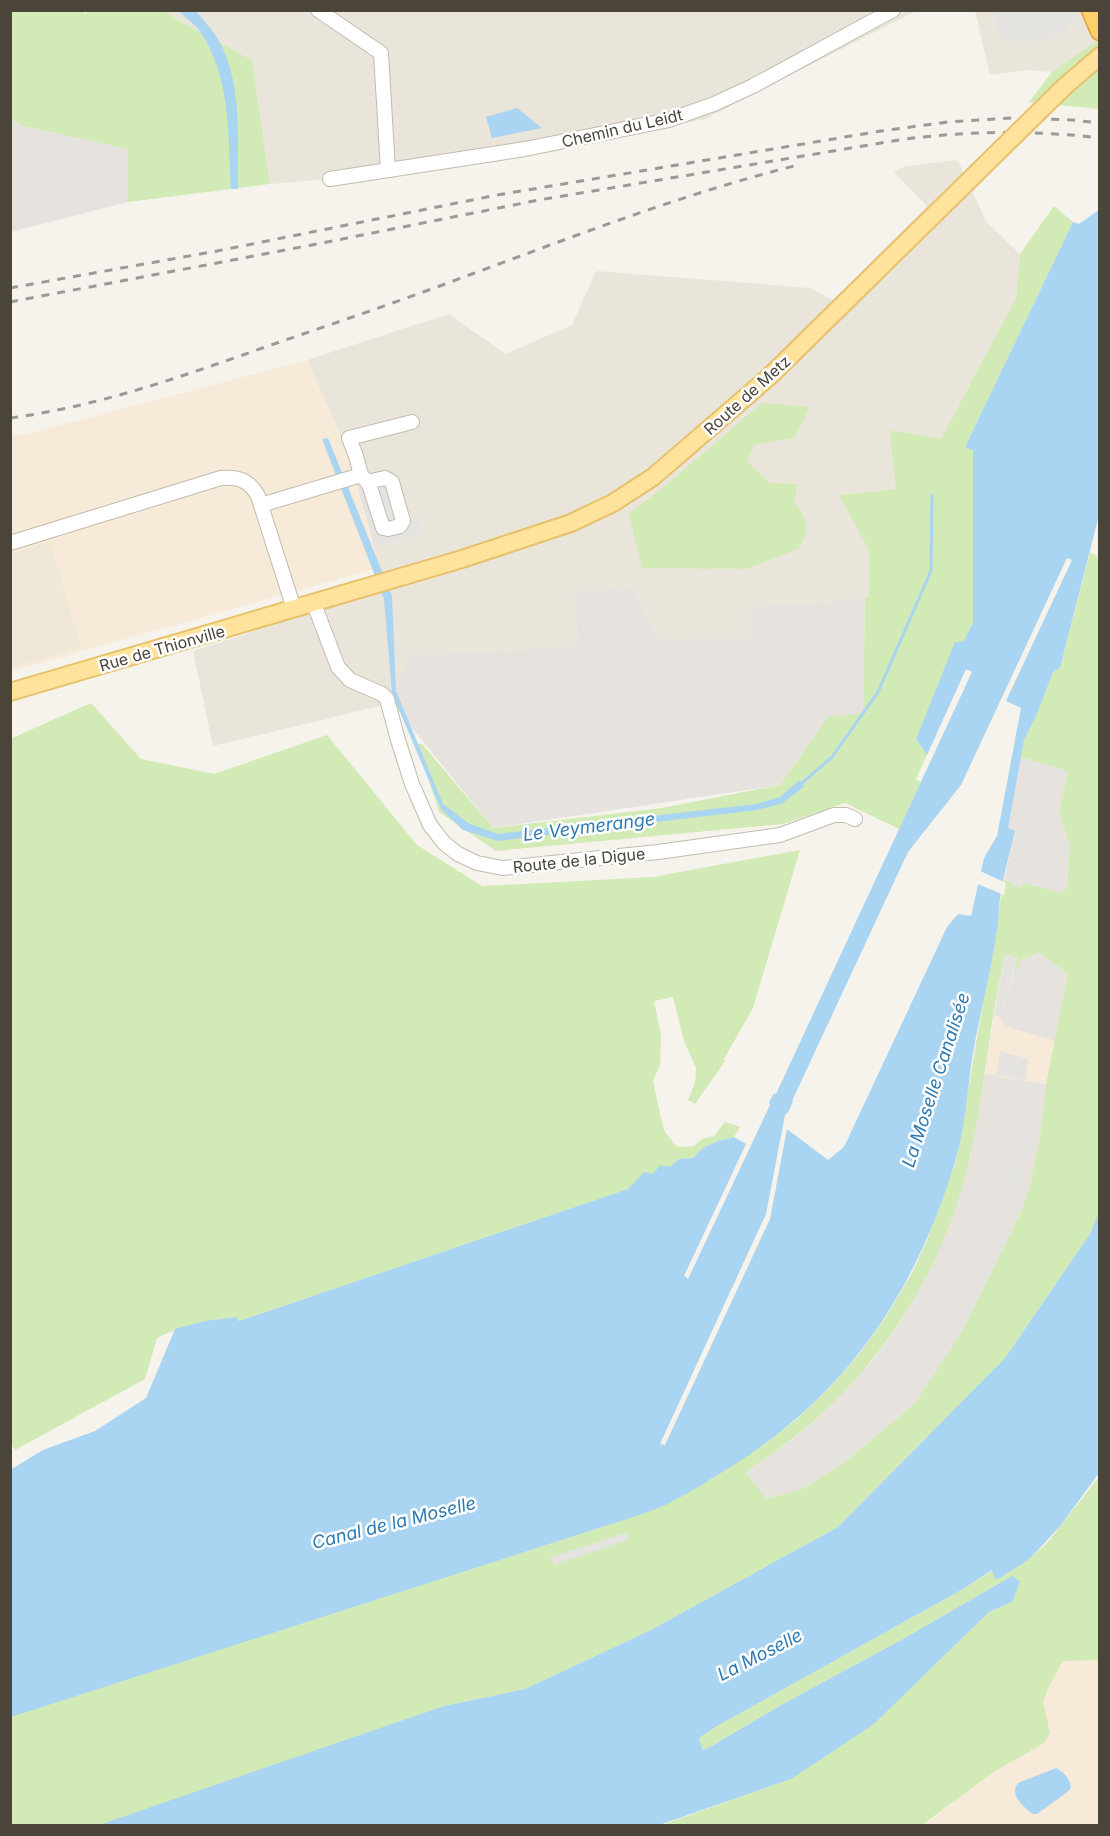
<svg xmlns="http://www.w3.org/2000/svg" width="1110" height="1836" viewBox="0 0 1110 1836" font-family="Inter,sans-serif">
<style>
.residential{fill:#eae5da}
.commercial{fill:#f7ead8}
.industrial{fill:#e6e2dd}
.education{fill:#efe8d6}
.green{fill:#d2eab5;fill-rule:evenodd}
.parking{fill:#e5e3e0}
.water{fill:#a9d4f2;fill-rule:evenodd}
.pier{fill:#f6f3ec}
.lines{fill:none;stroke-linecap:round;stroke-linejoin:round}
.stream{stroke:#a9d4f2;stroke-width:3}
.minor-casing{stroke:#c2bbae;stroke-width:16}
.major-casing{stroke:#e6c16a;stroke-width:20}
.highway-casing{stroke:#e0a43c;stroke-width:21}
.minor{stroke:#fff;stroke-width:14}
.major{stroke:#ffe39c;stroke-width:16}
.highway{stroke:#ffcf6e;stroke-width:18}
.rail{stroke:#9a9a9a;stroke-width:3;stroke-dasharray:8 8;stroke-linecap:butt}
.major-bridge-casing{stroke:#e6c16a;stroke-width:20;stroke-linecap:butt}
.major-bridge{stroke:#ffe39c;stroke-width:16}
.labels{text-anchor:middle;stroke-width:5;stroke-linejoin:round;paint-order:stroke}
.street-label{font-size:16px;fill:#4b4439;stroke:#fff}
.water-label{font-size:18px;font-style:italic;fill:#2e7ab2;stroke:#fff}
</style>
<rect width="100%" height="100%" fill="#f6f3ec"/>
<!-- residential -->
<g class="residential">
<polygon points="165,11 916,11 705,119 446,169 270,184 252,60 178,20"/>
<polygon points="975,11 1099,11 1099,39 1052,72 1026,70 990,75"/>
<polygon points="958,160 987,223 1020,254 1016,298 941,439 896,489 839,495 869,551 869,596 865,598 816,603 750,606 751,637 660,641 633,587 575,593 577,647 410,655 392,703 213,746 193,651 385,589 348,452 307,360 449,314 506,354 572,325 596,271 810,288 833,300 927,206 894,172 906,166"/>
</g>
<!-- commercial -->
<g class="commercial">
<polygon points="307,360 348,452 378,568 11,671 11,435 23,435"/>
<polygon points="994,1015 1000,1017 1004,1026 1055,1041 1046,1084 985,1074"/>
<polygon points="1099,1660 1099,1825 922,1826 992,1773 1044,1743 1050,1733 1042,1701 1049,1686 1063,1661"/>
</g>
<!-- industrial -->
<g class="industrial">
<polygon points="10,120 23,126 128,149 128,202 11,232"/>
<polygon points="633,587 660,641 751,637 750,606 816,603 865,598 863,714 828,717 780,785 493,828 392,703 409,655 577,647 575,592"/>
<polygon points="1020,757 1068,771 1059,813 1070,845 1067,887 1063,893 1023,883 1021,888 1004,880 1015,832 1008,828"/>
<polygon points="1039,951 1068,974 1055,1041 1004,1026 1000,1017 1014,973 1017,970 1021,960"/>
<polygon points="985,1074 1046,1084 1040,1136 1029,1189 1021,1212 962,1332 915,1403 844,1463 802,1489 766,1499 746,1472 789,1442 816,1420 849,1386 873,1360 898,1325 919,1290 953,1215 969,1163"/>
</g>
<!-- education -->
<polygon class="education" points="50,542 81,647 13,667 10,659 11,554"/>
<!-- green -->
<g class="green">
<polygon points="82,10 85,14 90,10 165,11 178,20 252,60 270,184 128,202 128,149 23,126 11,120 10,11"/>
<polygon points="1099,39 1099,109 1029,102 1052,72"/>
<polygon points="1054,206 1073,222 965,447 973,451 973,623 916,739 927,755 916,779 921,782 899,829 845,803 783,824 496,851 439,812 417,744 422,744 493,828 662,808 780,785 828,717 863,713 865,598 869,596 869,551 839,495 896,489 890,430 941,439 1016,298 1020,254"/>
<path d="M762,403L810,407L794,438L754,445L747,462L770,483L797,484L794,502C809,524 810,524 800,548L747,569L642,568L629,514L666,485Z"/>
<path d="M1090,552L1097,556L1100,567L1099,1212L1090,1234L1005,1358L838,1527L651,1630L525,1689L444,1706L99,1826L11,1825L10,1717L596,1529L708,1481L762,1446L798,1418L831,1386L860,1353L887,1315L912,1273L928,1238L956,1161L1004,880L1021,888L1023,883L1063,893L1067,887L1070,845L1059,813L1068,771L1020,757L1024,740L1037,714L1053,672L1060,668ZM1039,952L1068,974L1046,1084L1040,1136L1029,1189L1021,1212L962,1332L915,1403L844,1463L802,1489L766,1499L746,1472C770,1455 794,1439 815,1420C891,1352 946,1260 969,1161C978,1122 983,1083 989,1044C993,1014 999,984 1005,954L1017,958L1014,973L1017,970L1021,960Z"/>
<path d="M91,703L141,759L214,774L327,735L417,845L482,886L653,877L800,850L753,1008L724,1059L725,1061L695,1104L688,1100L695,1083L696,1068L684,1041L673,997L654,1001L661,1035L660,1065L653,1081L661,1118L665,1132L677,1147L694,1146L702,1139L714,1136L725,1122L740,1127L734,1137L718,1141L704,1148L693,1158L679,1159L670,1167L653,1174L628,1189L239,1321L236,1317C208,1320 182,1325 157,1338L145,1379L15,1450L10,1443V739Z"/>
<polygon points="1099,1477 1099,1660 1063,1661 1049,1686 1043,1701 1050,1733 1044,1743 992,1773 922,1825 659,1826 791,1779 874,1724 989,1612 1012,1602 1012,1576 903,1639 783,1704 710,1747 703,1750 699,1738 717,1726 963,1589 993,1570 1000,1578 1028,1560 1047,1543"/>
</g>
<!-- parking -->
<g class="parking">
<polygon points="993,11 1074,11 1077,22 1066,24 1068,32 1011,47 1008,38 999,41"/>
<polygon points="393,473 407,518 418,515 423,532 376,547 358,490 370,479"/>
<polygon points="1005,954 1018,958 1000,1017 994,1015"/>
<polygon points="1000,1051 1029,1059 1025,1080 996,1075"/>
<polygon points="1020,1131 1033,1134 1022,1185 1009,1182"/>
<polygon points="626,1533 629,1540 554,1565 551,1557"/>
</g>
<!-- water -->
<g class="water">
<path d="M179,11H196C203,20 213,30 219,41C243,84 237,140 238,189H231C228,137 231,80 202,34C196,25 186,18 179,11Z"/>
<polygon points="517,108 542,128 492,138 486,117"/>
<path d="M1099,210V515L1060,668L1053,672L1037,714L1024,740L1008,828L1015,831C1010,853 1003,876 1000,898C998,909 999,919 997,930C991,973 979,1016 972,1059C967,1093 965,1129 955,1162C913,1300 841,1402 716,1476C700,1486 682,1497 665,1505C643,1515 619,1521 596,1529L11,1717L10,1470L43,1450L95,1431L146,1398L175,1329L205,1321L236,1317L239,1321L628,1189L644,1172L653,1174L660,1165L670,1167L679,1159L693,1158L703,1148L718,1141L734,1137L746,1144L684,1276L688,1279L770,1105L769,1102L774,1093L776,1094L972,672L966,669L927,755L916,739L955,642H963L973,623V451L965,447L1073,222L1079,224ZM1067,558L1072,560L1006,701L1021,708L997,836L984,858L971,916L958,914L947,927L844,1147L828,1160L787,1129L770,1219L665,1445L660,1444L766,1214L785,1115L789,1111L793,1101H792L908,852L961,785Z"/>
<polygon points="328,438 392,596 396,691 443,804 468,823 498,834 756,804 780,797 800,780 804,787 781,804 757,810 498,841 463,830 441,809 392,693 384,599 322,439"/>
<polygon points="1099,1212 1099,1473 1061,1525 1039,1549 1028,1560 1000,1578 995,1579 992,1570 963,1589 717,1726 699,1738 703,1750 710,1747 783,1704 903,1639 1012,1576 1020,1582 1012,1602 989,1612 874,1724 791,1779 659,1825 99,1825 444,1706 525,1689 651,1630 838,1527 1005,1358 1090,1234"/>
<path d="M1056,1768C1064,1772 1070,1779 1071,1788L1066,1793L1037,1814H1033C1023,1807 1009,1794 1018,1783Z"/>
</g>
<!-- pier -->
<polygon class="pier" points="978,870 1006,883 1004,895 975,883"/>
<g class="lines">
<!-- stream -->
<polyline class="stream" points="801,784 832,757 878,692 931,571 932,495"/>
<!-- minor casing -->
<g class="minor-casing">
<g id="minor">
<polyline points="318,10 381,53 388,170"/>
<polyline points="330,179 525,149 669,120 714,104 753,86 893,10"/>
<polyline points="361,475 369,484 383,528 388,529 400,526 403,521 392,482 385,478 371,481 369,484"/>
<polyline points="261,505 361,475 356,456 349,438 412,422"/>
<path d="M10,543L221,478C239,477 249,480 258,496L294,609"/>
<polyline points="314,604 338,667 350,680 382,694 387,699 398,740 412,784 430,825 444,843 458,854 477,863 503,868 658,852 780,835 834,815 846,815 855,819"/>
</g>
</g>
<!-- major casing -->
<g class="major-casing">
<g id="major">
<polyline points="1064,87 1100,56"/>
<polyline points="10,692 462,559 571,523 613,503 653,477 770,376"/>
</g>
</g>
<!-- highway casing -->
<g class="highway-casing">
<polyline id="highway" points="1091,10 1100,31"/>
</g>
<!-- minor -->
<use href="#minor" class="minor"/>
<!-- major -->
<use href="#major" class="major"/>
<!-- highway -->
<use href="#highway" class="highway"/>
<!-- rail -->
<g class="rail">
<polyline points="10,288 217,251 497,195 881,131 948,122 1011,118 1072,120 1100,123"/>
<path d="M10,302L312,245L539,200L905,139C969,131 1035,130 1100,138"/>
<path d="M10,418C101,406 186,375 271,345C338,322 406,299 472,274C580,234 686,193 798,165"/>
</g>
<!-- major-bridge casing -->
<g class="major-bridge-casing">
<polyline id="major-bridge" points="770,376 1064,87"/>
</g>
<!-- major-bridge -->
<use href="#major-bridge" class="major-bridge"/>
</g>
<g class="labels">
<!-- street labels -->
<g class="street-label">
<text transform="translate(622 128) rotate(-13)" y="6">Chemin du Leidt</text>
<text transform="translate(747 395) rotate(-42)" y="6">Route de Metz</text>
<text transform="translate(162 648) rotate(-16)" y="6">Rue de Thionville</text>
<text transform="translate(579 860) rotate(-6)" y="6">Route de la Digue</text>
</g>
<!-- water labels -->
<g class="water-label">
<text transform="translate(589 827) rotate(-7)" y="6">Le Veymerange</text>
<text transform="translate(936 1080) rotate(-72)" y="6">La Moselle Canalisée</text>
<text transform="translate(394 1523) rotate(-14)" y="6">Canal de la Moselle</text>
<text transform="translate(760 1655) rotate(-27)" y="6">La Moselle</text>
</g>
</g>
<!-- border -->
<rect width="1110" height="1836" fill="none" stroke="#4b4439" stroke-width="24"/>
</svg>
